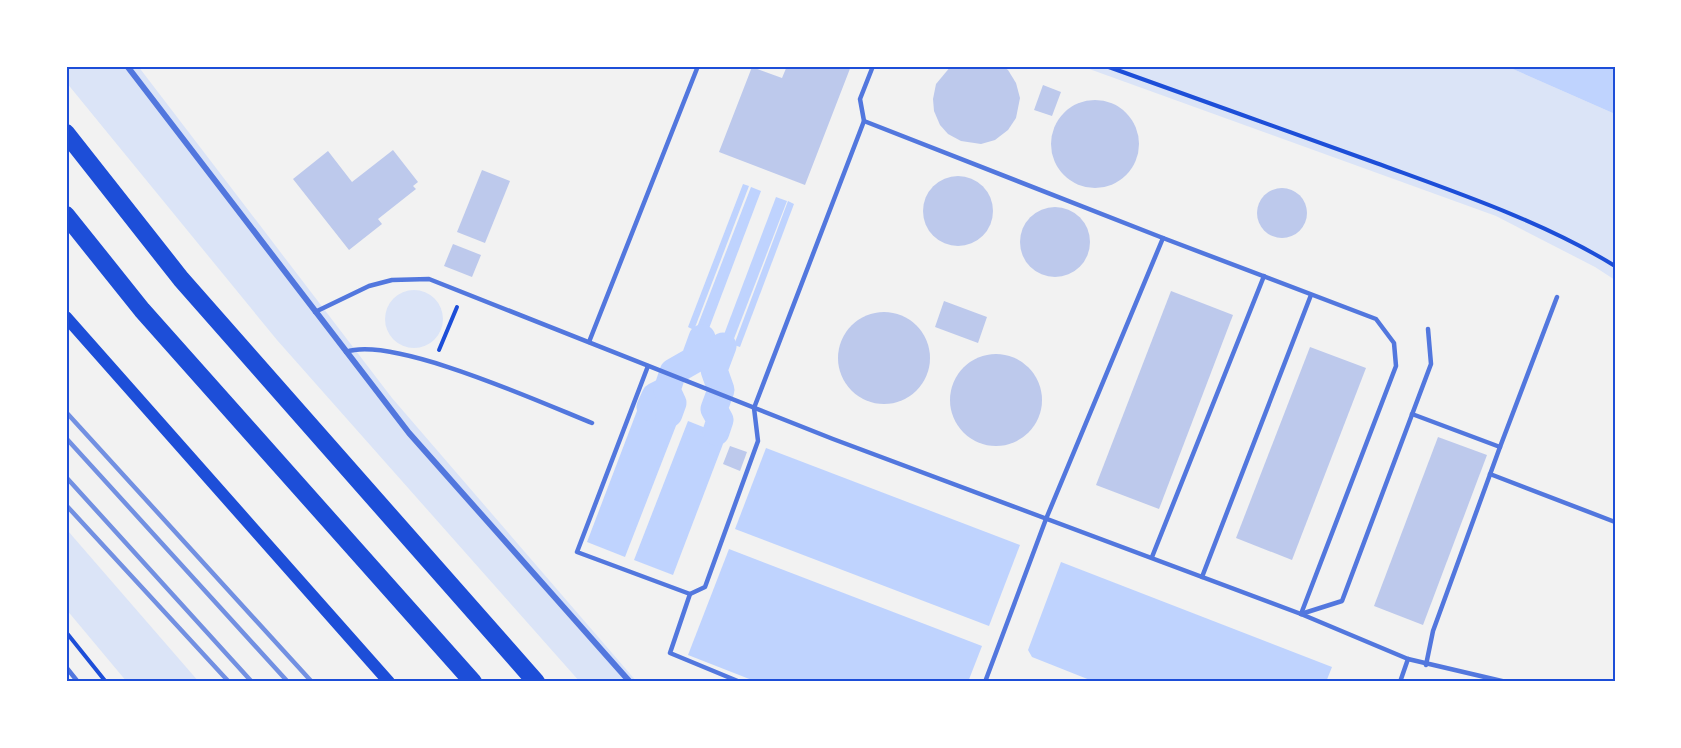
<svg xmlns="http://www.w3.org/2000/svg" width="1681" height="748" viewBox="0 0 1681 748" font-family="Inter,sans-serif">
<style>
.green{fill:#dbe4f7}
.water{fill:#bfd3fe}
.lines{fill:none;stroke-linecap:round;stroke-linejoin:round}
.canal{stroke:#bfd3fe;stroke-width:27}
.building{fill:#bdc9ec}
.path{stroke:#1d4ed8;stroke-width:4}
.service{stroke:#5277de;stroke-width:4.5}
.minor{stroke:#5277de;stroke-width:6}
.secondary{stroke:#1d4ed8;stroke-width:12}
.motorway{stroke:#1d4ed8;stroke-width:18}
.rail{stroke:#7290e2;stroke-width:4.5}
.neatline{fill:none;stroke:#1d4ed8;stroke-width:2}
</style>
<rect width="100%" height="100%" fill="#f2f2f2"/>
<!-- green -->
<g class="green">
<polygon points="66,66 138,66 392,398 637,682 580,682 277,340 66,82"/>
<polygon points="1081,66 1506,66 1615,114 1615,280 1595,267 1496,216"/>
<circle cx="414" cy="319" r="29"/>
<polygon points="66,529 68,531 199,682 127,682 66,609"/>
</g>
<!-- water -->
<g class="water">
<polygon points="1506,66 1615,66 1615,114"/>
<polygon points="743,184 749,186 694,330 688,327"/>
<polygon points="751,187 761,191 705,339 694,335"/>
<polygon points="776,197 787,201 730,349 720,345"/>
<polygon points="788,201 794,204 740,347 734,345"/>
<polygon points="640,403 679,418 625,557 587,542"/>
<polygon points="688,421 726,436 673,575 634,560"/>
<polygon points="766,448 1020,545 989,626 735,529"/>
<polygon points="729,549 982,646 968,682 757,682 688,655"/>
<polygon points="1061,562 1332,667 1326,682 1095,682 1032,657 1028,650"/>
</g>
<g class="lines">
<!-- canal -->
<g class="canal">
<polyline points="650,407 655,396 667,390"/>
<polyline points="669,414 673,403 667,390 673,372 694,360 702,338"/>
<polyline points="716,432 720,420 714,409 721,390 714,370 723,346"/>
</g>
</g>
<!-- building -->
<g class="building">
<polygon points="787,66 851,66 805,185 719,152 752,67 782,78"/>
<polygon points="951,66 1002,66 1008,70 1016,83 1020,98 1016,118 1008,130 995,140 981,144 961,141 948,134 940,125 934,111 933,99 936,84"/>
<polygon points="1043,85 1061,92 1052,116 1034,110"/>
<circle cx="1095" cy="144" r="44"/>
<polygon points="393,150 418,182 413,186 416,189 378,219 382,224 349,250 293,179 328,151 352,182"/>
<polygon points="482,170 510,181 485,243 457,232"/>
<circle cx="958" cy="211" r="35"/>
<circle cx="1282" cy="213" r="25"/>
<circle cx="1055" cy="242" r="35"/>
<polygon points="453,244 481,255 472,277 444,266"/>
<polygon points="1171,291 1233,315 1159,509 1096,485"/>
<polygon points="944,301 987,317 978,343 935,327"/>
<circle cx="884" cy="358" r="46"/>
<polygon points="1310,347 1366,368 1292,560 1236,538"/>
<circle cx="996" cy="400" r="46"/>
<polygon points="1438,437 1487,455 1423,625 1374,606"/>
<polygon points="730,446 747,452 740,471 723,464"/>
</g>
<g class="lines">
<!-- path -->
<g class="path">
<path d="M1106,66C1196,98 1286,131 1376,163C1455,192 1544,222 1615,266"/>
<polyline points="439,350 457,307"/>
<polyline points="66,632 106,682"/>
</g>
<!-- service -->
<g class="service">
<polyline points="864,121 1163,238 1046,519 985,682"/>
<polyline points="1163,238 1376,319 1394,343 1396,366 1301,614"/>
<polyline points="315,312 369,286 392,280 429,279 833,439 1301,614 1408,659 1506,682"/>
<polyline points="589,342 698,66"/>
<path d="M346,352C392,335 542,403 592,423"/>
<polyline points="648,366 577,552 690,594"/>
<polyline points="1412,414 1500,447 1433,631 1426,665"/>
<polyline points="1500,447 1557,297"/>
<polyline points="1490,474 1615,522"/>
<polyline points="1152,557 1264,276"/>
<polyline points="1202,577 1311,295"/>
<polyline points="1301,614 1342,601 1431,364 1428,329"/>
<polyline points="66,667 78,682"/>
<polyline points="740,682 670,653 690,594 705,587 758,441 754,408 864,121 860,99 873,66"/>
<polyline points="1400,682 1408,659"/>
</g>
<!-- minor -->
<polyline class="minor" points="127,66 409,433 630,682"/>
<!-- secondary -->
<polyline class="secondary" points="66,317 389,682"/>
<!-- motorway -->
<g class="motorway">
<polyline points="66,133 181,279 536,682"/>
<polyline points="66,215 142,310 473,682"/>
</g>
<!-- rail -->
<g class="rail">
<polyline points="66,412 312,682"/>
<polyline points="66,438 288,682"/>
<polyline points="66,477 252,682"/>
<polyline points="66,505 229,682"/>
</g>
</g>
<!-- border -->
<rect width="1681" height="748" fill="none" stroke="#ffffff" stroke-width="135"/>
<rect x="68" y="68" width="1546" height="612" class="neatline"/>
</svg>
